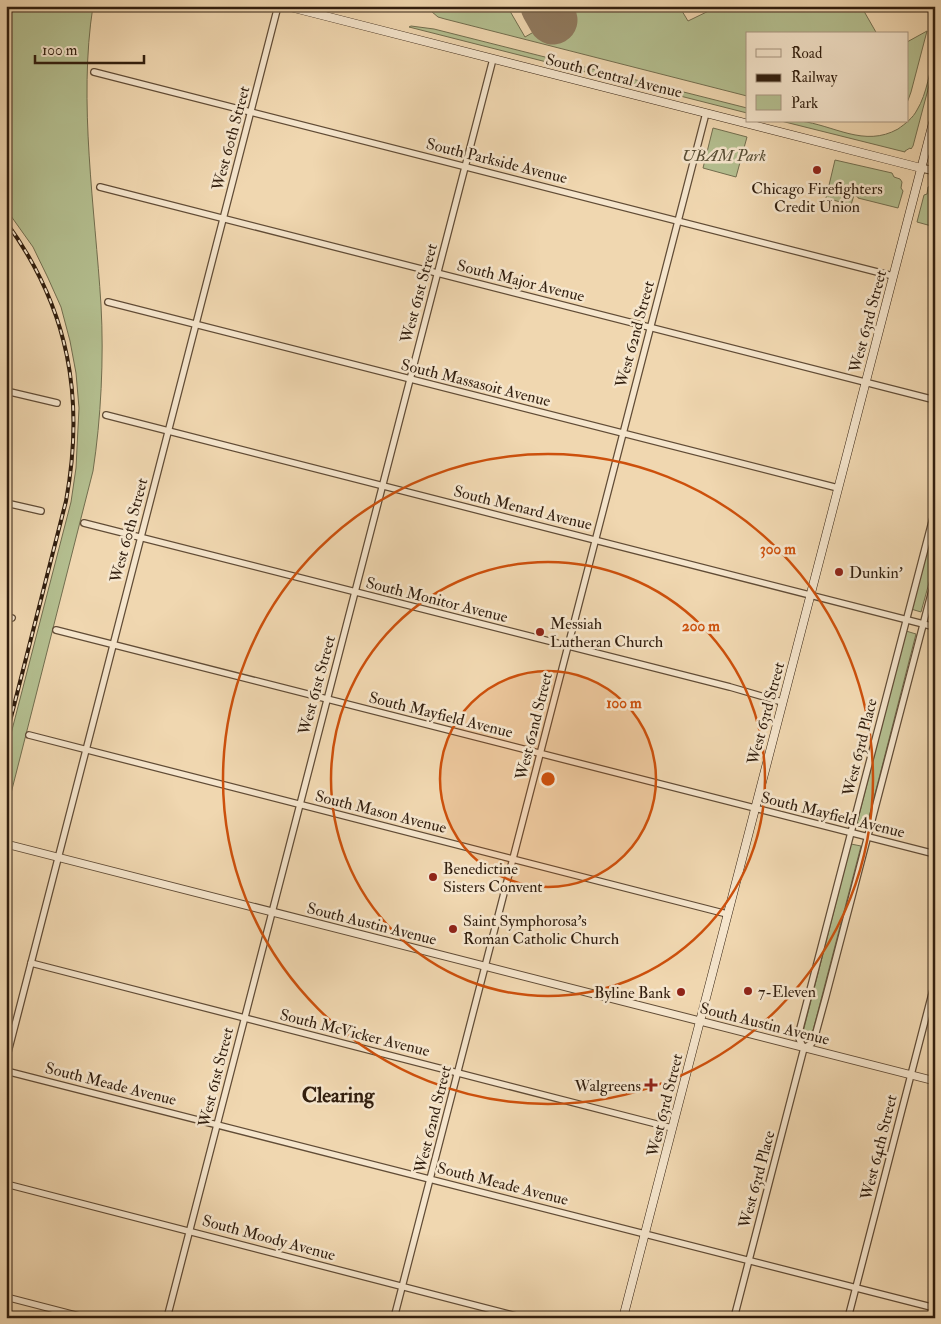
<svg xmlns="http://www.w3.org/2000/svg" width="941" height="1324" viewBox="0 0 941 1324" font-family="'IM FELL Double Pica',serif">
<style>
.green{fill:#b4bf90;stroke:#726e4f}
.lines{fill:none;stroke-linecap:round;stroke-linejoin:round}
.runway{stroke:#907a5f;stroke-width:49}
.minor-casing{stroke:#614c36;stroke-width:8}
.tertiary-casing{stroke:#614c36;stroke-width:9}
.secondary-casing{stroke:#311e0e;stroke-width:9}
.minor{stroke:#f5e5cc;stroke-width:5.5}
.tertiary{stroke:#f5e5cc;stroke-width:7}
.secondary{stroke:#f5e5cc;stroke-width:8}
.rail-casing{stroke:#311e0e;stroke-width:4}
.rail{stroke:#f5e5cc;stroke-width:2;stroke-dasharray:5.5;stroke-linecap:butt}
.ring{fill:none;stroke:#cd500c;stroke-width:2.5}
.poi-dot{fill:#8f2418;stroke:#f5e5cc;stroke-width:2}
.labels{text-anchor:middle;stroke-width:5;stroke-linejoin:round;paint-order:stroke}
.street-label{font-size:16px;fill:#311e0e;stroke:#f5e5cc}
.park-label{font-size:16px;font-style:italic;fill:#584e35;stroke:#f5e5cc}
.poi-label{font-size:16px;fill:#311e0e;stroke:#f5e5cc;text-anchor:start}
.district-label{font-size:21px;font-weight:bold;fill:#311e0e;stroke:#f5e5cc}
.centre{fill:#cd500c;stroke:#f5e5cc;stroke-width:2.5}
.ring-label{font-size:15px;text-anchor:middle;font-weight:bold;fill:#cd500c;stroke:#f5e5cc;stroke-width:5;stroke-linejoin:round;paint-order:stroke}
</style>
<rect width="100%" height="100%" fill="#f0d7b0"/>
<filter id="stains"><feTurbulence type="fractalNoise" baseFrequency=".004" numOctaves="4"/><feColorMatrix values="0 0 0 0 .2 0 0 0 0 .09 0 0 0 0 .02 0 0 0 .5 -.17"/></filter>
<radialGradient id="worn" r=".72"><stop offset=".6" stop-color="#630" stop-opacity="0"/><stop offset="1" stop-color="#630" stop-opacity=".3"/></radialGradient>
<!-- green -->
<g class="green">
<path d="M6,6H93C78,102 95,208 101,305C104,358 101,419 93,471L6,813V753L71,502L76,468L79,408L76,373L70,341L61,307L48,278L33,247L6,209Z"/>
<polygon points="425,6 507,6 525,37 570,11 580,6 679,6 688,21 719,6 861,6 877,34 747,34 747,96 445,19 438,17"/>
<polygon points="411,26 434,29 747,108 747,113 409,27"/>
<polygon points="927,31 911,92 907,103 907,42"/>
<path d="M935,51V63L913,146L911,149L910,148L905,151V152L781,121C787,121 794,121 800,121C834,125 864,148 898,129C905,124 913,118 917,110C927,94 930,69 935,51Z"/>
<polygon points="713,128 747,137 736,177 703,168"/>
<polygon points="835,160 892,173 894,177 900,179 902,182 901,188 903,191 898,208 858,198 858,197 854,195 851,205 826,198"/>
<polygon points="931,186 935,187 935,227 917,222 924,195 927,194 928,187"/>
<polygon points="935,519 935,561 921,612 911,609"/>
<polygon points="906,631 916,634 867,825 857,823"/>
<polygon points="851,844 861,846 811,1038 802,1036"/>
</g>
<g class="lines">
<!-- runway -->
<polyline class="runway" points="545,6 553,20"/>
<!-- minor casing -->
<g class="minor-casing">
<g id="minor">
<polyline points="94,72 893,276"/>
<polyline points="100,187 935,400"/>
<polyline points="108,302 838,488"/>
<polyline points="6,391 57,403"/>
<polyline points="106,415 935,627"/>
<polyline points="6,503 41,511"/>
<polyline points="84,523 730,687 782,702"/>
<polyline points="6,616 12,618"/>
<polyline points="56,630 935,854"/>
<polyline points="29,735 727,914"/>
<polyline points="31,963 672,1128"/>
<polyline points="804,1048 800,1041 798,1036 935,510"/>
<polyline points="6,1060 278,6"/>
<polyline points="6,1071 935,1308"/>
<polyline points="6,1184 524,1318"/>
<polyline points="6,1297 87,1318"/>
<polyline points="167,1318 493,59"/>
<polyline points="394,1318 706,113"/>
<polyline points="734,1318 804,1048 811,1044 814,1040 826,996 935,579"/>
<polyline points="848,1318 935,982"/>
</g>
</g>
<!-- tertiary casing -->
<g class="tertiary-casing">
<g id="tertiary">
<polyline points="921,168 935,171"/>
<polyline points="6,844 935,1081"/>
</g>
</g>
<!-- secondary casing -->
<g class="secondary-casing">
<g id="secondary">
<polyline points="286,6 921,168"/>
<polyline points="623,1318 935,115"/>
</g>
</g>
<!-- minor -->
<use href="#minor" class="minor"/>
<!-- tertiary -->
<use href="#tertiary" class="tertiary"/>
<!-- secondary -->
<use href="#secondary" class="secondary"/>
<!-- rail casing -->
<g class="rail-casing">
<path id="rail" d="M6,222C69,308 85,398 66,501L6,737"/>
</g>
<!-- rail -->
<use href="#rail" class="rail"/>
</g>
<!-- distance rings -->
<circle cx="548" cy="779" r="108" fill="#cd500c" fill-opacity=".12"/>
<g class="ring">
<circle cx="548" cy="779" r="108"/>
<circle cx="548" cy="779" r="217"/>
<circle cx="548" cy="779" r="325"/>
</g>
<!-- markers -->
<g class="poi-dot">
<circle cx="817" cy="170" r="5"/>
<circle cx="839" cy="572" r="5"/>
<circle cx="540" cy="632" r="5"/>
<circle cx="433" cy="877" r="5"/>
<circle cx="453" cy="929" r="5"/>
<circle cx="748" cy="991" r="5"/>
<circle cx="681" cy="992" r="5"/>
<path d="M648.5 1077.5h5v5h5v5h-5v5h-5v-5h-5v-5h5z"/>
</g>
<g class="labels">
<!-- street labels -->
<g class="street-label">
<text transform="translate(614 75) rotate(14)" y="6">South Central Avenue</text>
<text transform="translate(230 138) rotate(-75)" y="6">West 60th Street</text>
<text transform="translate(497 160) rotate(14)" y="6">South Parkside Avenue</text>
<text transform="translate(521 280) rotate(14)" y="6">South Major Avenue</text>
<text transform="translate(418 293) rotate(-75)" y="6">West 61st Street</text>
<text transform="translate(867 321) rotate(-75)" y="6">West 63rd Street</text>
<text transform="translate(634 334) rotate(-75)" y="6">West 62nd Street</text>
<text transform="translate(476 382) rotate(14)" y="6">South Massasoit Avenue</text>
<text transform="translate(523 507) rotate(14)" y="6">South Menard Avenue</text>
<text transform="translate(128 530) rotate(-75)" y="6">West 60th Street</text>
<text transform="translate(437 599) rotate(14)" y="6">South Monitor Avenue</text>
<text transform="translate(316 685) rotate(-75)" y="6">West 61st Street</text>
<text transform="translate(765 713) rotate(-75)" y="6">West 63rd Street</text>
<text transform="translate(441 714) rotate(14)" y="6">South Mayfield Avenue</text>
<text transform="translate(533 726) rotate(-76)" y="6">West 62nd Street</text>
<text transform="translate(859 747) rotate(-76)" y="6">West 63rd Place</text>
<text transform="translate(381 811) rotate(14)" y="6">South Mason Avenue</text>
<text transform="translate(833 814) rotate(14)" y="6">South Mayfield Avenue</text>
<text transform="translate(372 923) rotate(14)" y="6">South Austin Avenue</text>
<text transform="translate(765 1023) rotate(14)" y="6">South Austin Avenue</text>
<text transform="translate(355 1032) rotate(14)" y="6">South McVicker Avenue</text>
<text transform="translate(215 1077) rotate(-76)" y="6">West 61st Street</text>
<text transform="translate(111 1083) rotate(14)" y="6">South Meade Avenue</text>
<text transform="translate(664 1105) rotate(-76)" y="6">West 63rd Street</text>
<text transform="translate(432 1119) rotate(-76)" y="6">West 62nd Street</text>
<text transform="translate(878 1147) rotate(-76)" y="6">West 64th Street</text>
<text transform="translate(756 1179) rotate(-75)" y="6">West 63rd Place</text>
<text transform="translate(503 1183) rotate(14)" y="6">South Meade Avenue</text>
<text transform="translate(269 1237) rotate(15)" y="6">South Moody Avenue</text>
</g>
<!-- park labels -->
<g class="park-label">
<text x="724" y="161">UBAM Park</text>
</g>
<!-- poi labels -->
<g class="poi-label">
<text x="817" y="194" text-anchor="middle">Chicago Firefighters<tspan x="817" dy="18">Credit Union</tspan></text>
<text x="849" y="578">Dunkin'</text>
<text x="550" y="629">Messiah<tspan x="550" dy="18">Lutheran Church</tspan></text>
<text x="443" y="874">Benedictine<tspan x="443" dy="18">Sisters Convent</tspan></text>
<text x="463" y="926">Saint Symphorosa's<tspan x="463" dy="18">Roman Catholic Church</tspan></text>
<text x="758" y="997">7-Eleven</text>
<text x="671" y="998" text-anchor="end">Byline Bank</text>
<text x="641" y="1091" text-anchor="end">Walgreens</text>
</g>
<!-- district labels -->
<g class="district-label">
<text x="338" y="1102">Clearing</text>
</g>
</g>
<circle cx="548" cy="779" r="8" class="centre"/>
<g class="ring-label">
<text x="778" y="554">300 m</text>
<text x="701" y="631">200 m</text>
<text x="624" y="708">100 m</text>
</g>
<!-- margin -->
<rect width="941" height="1324" fill="none" stroke="#f0d7b0" stroke-width="25"/>
<rect x="8" y="8" width="926" height="1309" fill="none" stroke="#311e0e" stroke-width="2.5"/>
<rect x="12" y="12" width="916" height="1299" fill="none" stroke="#311e0e"/>
<!-- legend -->
<rect x="746" y="32" width="162" height="90" fill="#f5e5cc" stroke="#a79580"/>
<rect x="756" y="49" width="25" height="8" fill="#f5e5cc" stroke="#a79580"/>
<text x="791" y="58" font-size="15" fill="#311e0e">Road</text>
<rect x="756" y="74" width="25" height="8" fill="#311e0e" stroke="#a79580"/>
<text x="791" y="82" font-size="15" fill="#311e0e">Railway</text>
<rect x="756" y="95" width="25" height="15" fill="#b4bf90" stroke="#a79580"/>
<text x="791" y="108" font-size="15" fill="#311e0e">Park</text>
<!-- scale -->
<path d="M35 55v8h109v-8" fill="none" stroke="#311e0e" stroke-width="2.5"/>
<text x="42" y="55" font-size="15" fill="#311e0e" stroke="#f5e5cc" stroke-width="4" paint-order="stroke">100 m</text>
<rect width="100%" height="100%" filter="url(#stains)"/>
<rect width="100%" height="100%" fill="url(#worn)"/>
</svg>
